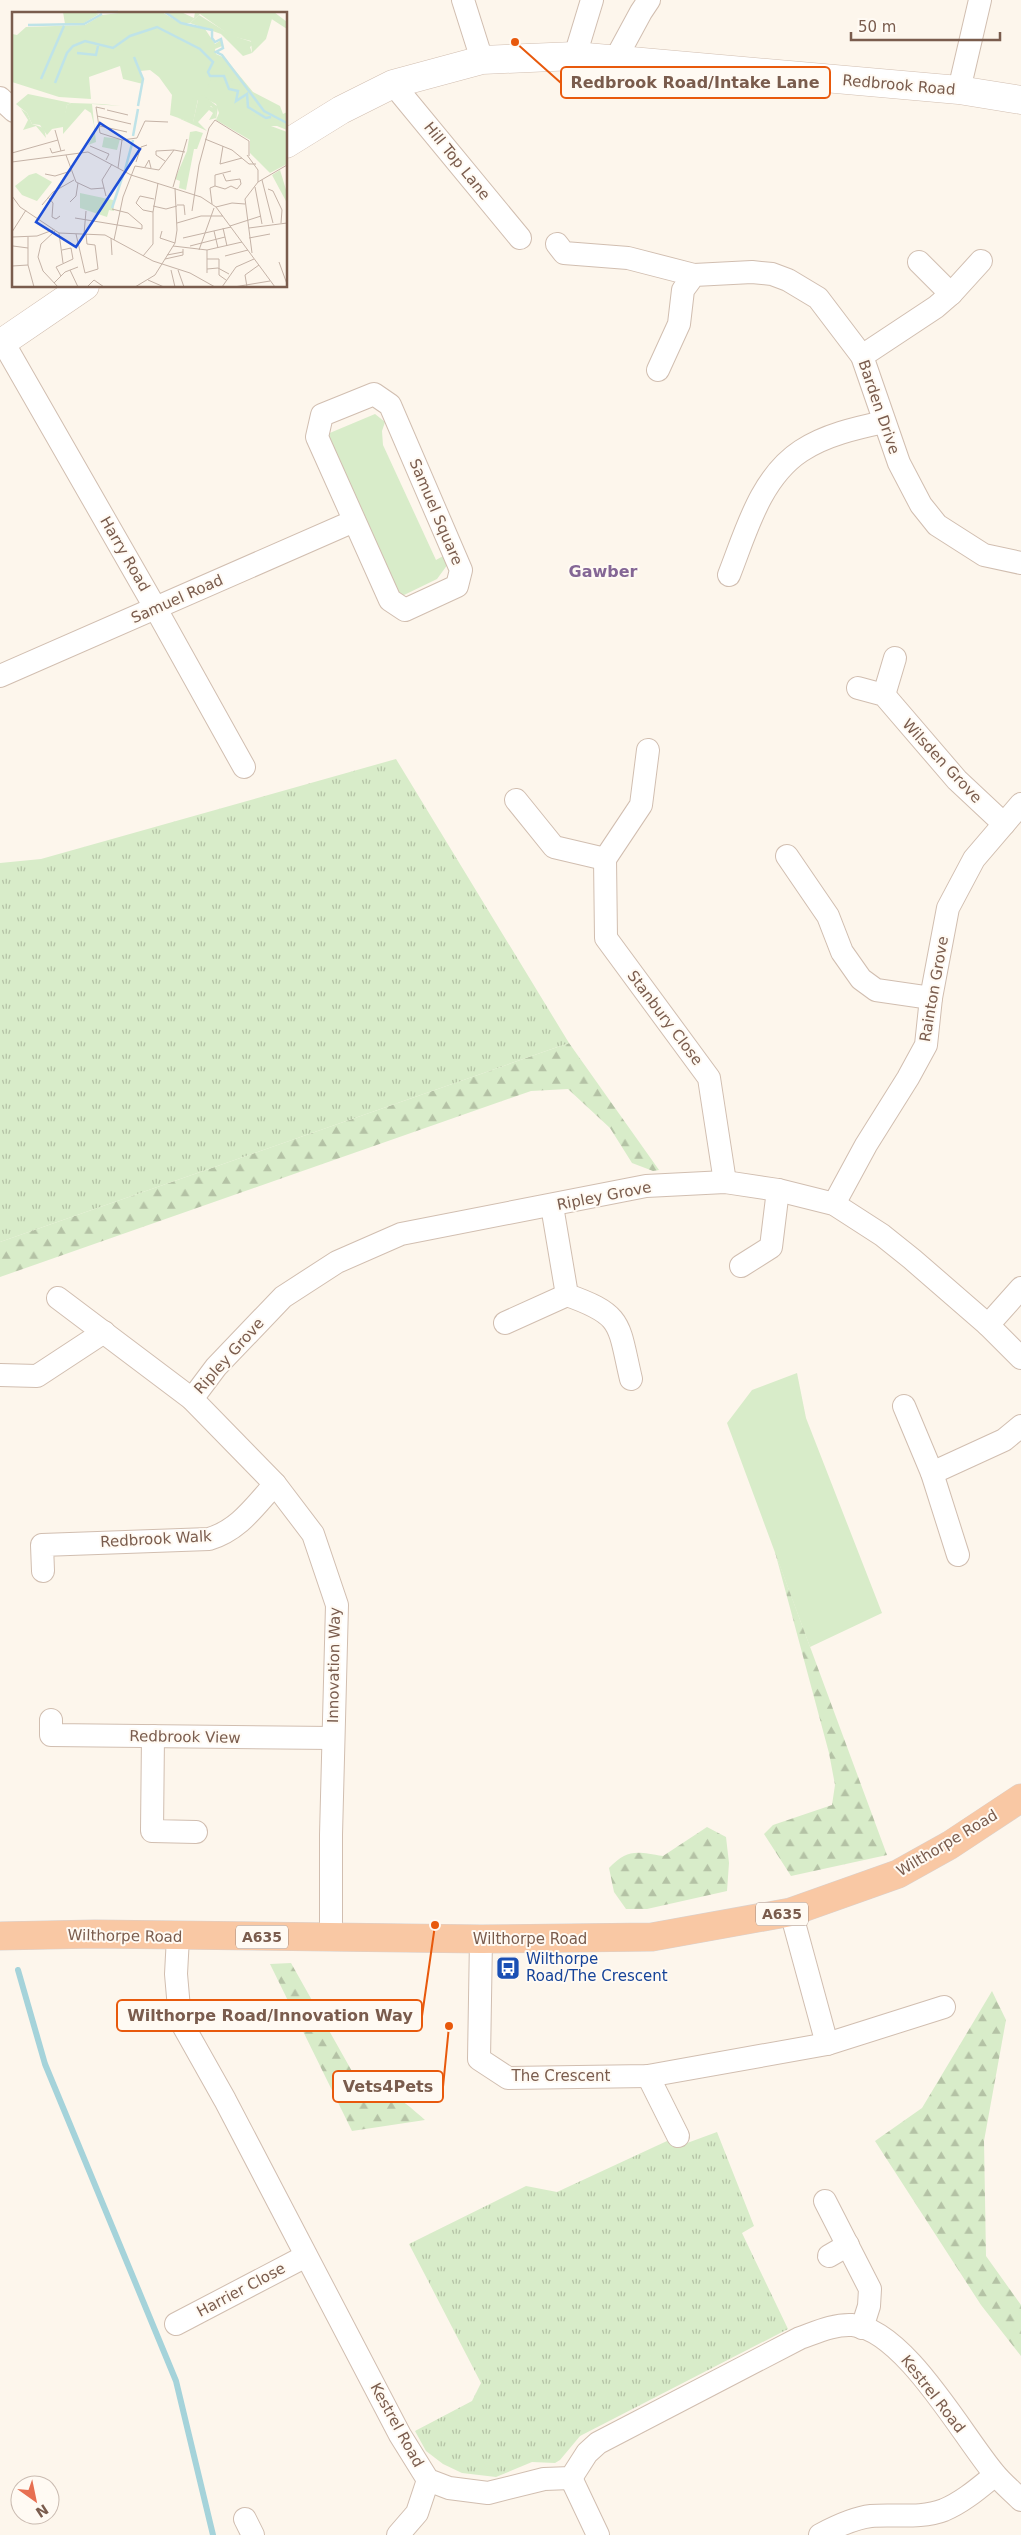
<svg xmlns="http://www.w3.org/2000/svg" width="1021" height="2535" viewBox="0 0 1021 2535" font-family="'DejaVu Sans',sans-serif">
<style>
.grass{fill:#d8ecc9}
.forest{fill:url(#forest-firs)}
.park{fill:url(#park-tufts)}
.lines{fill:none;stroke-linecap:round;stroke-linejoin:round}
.stream{stroke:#a5d3da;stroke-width:6}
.minor-casing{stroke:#d1beb0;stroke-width:24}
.tertiary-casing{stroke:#d1beb0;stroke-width:29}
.trunk-casing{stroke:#dad1cd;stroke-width:29}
.minor{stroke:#fff;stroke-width:22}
.tertiary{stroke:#fff;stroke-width:28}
.trunk{stroke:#f9c8a4;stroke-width:28}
.labels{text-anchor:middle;stroke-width:4;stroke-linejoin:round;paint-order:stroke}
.shield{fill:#fffaf3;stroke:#a28b7f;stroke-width:1}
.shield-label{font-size:14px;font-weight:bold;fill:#7a5c4d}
.street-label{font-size:15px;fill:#7a5c4d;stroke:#fffaf3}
.transit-label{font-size:15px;fill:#164399;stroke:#fffaf3;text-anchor:start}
.neighbourhood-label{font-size:16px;font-weight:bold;fill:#846695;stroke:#fffaf3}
.inset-river{fill:none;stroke:#bfe3e8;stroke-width:2.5}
.inset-road{fill:none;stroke:#c5b3a7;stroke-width:1}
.view{fill:#1d4ed8;fill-opacity:0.15;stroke:#1d4ed8;stroke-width:2.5}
.inset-edge{fill:none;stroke:#7a5c4d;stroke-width:2.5}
.leader{fill:none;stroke:#e8590c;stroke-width:2}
.callout-dot{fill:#e8590c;stroke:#fffaf3;stroke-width:2}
.callout{fill:#fffaf3;stroke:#e8590c;stroke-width:2}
.callout-label{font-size:16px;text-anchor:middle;font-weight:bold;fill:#7a5c4d}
</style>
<defs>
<pattern id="forest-firs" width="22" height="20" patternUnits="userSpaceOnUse" patternTransform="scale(1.25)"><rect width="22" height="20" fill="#d8ecc9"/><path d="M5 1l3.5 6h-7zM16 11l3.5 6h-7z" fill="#b4c2a5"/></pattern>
<pattern id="park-tufts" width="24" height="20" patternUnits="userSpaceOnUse" patternTransform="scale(1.25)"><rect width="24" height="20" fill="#d8ecc9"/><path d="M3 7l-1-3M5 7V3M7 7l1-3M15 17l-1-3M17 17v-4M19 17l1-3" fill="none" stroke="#b4c2a5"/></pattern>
</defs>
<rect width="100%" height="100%" fill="#fdf6ec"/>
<!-- grass -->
<g class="grass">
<polygon points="375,414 385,422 382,431 383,445 436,560 445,555 448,564 437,579 402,596 395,592 325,435"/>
<polygon points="797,1373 806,1418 882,1613 810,1647 727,1423 752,1390"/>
</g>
<!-- forest -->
<g class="forest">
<polygon points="569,1043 659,1170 653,1171 632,1163 610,1128 568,1089 531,1091 0,1277 0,1242"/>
<polygon points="775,1552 887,1855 791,1876 764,1834 773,1825 832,1805 835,1785 829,1753"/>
<path d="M707,1827L726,1837L729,1863L727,1891L647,1909H626L614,1892L609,1868C628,1848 637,1852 663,1856Z"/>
<path d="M291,1963L358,2082C388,2089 403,2100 425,2120L352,2131L270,1964Z"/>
<polygon points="992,1991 1006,2020 984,2141 986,2256 1021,2305 1021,2356 981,2305 875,2141 922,2108"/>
</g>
<!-- park -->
<g class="park">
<polygon points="396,759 569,1043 0,1242 0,863 41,859"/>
<polygon points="717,2132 754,2226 742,2233 788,2329 580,2436 560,2460 555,2463 532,2462 496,2477 462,2473 443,2464 426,2451 415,2431 472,2401 481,2383 409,2244 526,2186 557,2192 667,2141 679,2146"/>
</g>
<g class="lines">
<!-- stream -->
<polyline class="stream" points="18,1970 45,2064 176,2381 213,2535"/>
<!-- minor casing -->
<g class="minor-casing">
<g id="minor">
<polyline points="463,0 482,60"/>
<polyline points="575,56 592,0"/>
<polyline points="615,60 641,12 649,0"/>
<polyline points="393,84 520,238"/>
<polyline points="959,90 980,0"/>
<polyline points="0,98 14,111"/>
<polyline points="557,244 564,253 628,258 694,275"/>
<polyline points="951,294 981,261"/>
<polyline points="3,342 156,609 244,767"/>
<polyline points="862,356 936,307 951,294 919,262"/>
<polyline points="658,370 679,324 683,290 694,275 752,272 772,274 788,280 818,298 862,356 899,463 921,505 937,525 984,555 1021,563"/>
<polygon points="374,394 390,405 461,570 457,586 405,610 390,600 317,437 322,415"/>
<path d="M729,575C746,532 760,478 801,451C825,435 856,428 884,422"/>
<polyline points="0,676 354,521"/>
<polyline points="858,688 884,695 957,780 1004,824"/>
<polyline points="884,695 895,658"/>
<polyline points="648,750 641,805 605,859 606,938 709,1078 725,1182"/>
<polyline points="516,800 554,847 605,859"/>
<polyline points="787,856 828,916 842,952 861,979 876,990 931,998"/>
<polyline points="834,1204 866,1145 908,1078 926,1045 931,998 948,908 974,859 1021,804"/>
<path d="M552,1206L567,1295C624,1315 618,1324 631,1379"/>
<polyline points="741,1266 771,1247 778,1190"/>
<polyline points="58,1298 192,1399 275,1484 313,1534 337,1605 331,1835 331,1938"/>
<polyline points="505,1323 567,1295"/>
<polyline points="988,1325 1021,1288"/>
<polyline points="0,1375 37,1376 104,1332"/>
<polyline points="192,1399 216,1367 283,1297 337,1262 401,1234 646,1186 725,1182 778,1190 834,1204 882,1235 912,1259 988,1325 1021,1358"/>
<polyline points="904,1406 932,1473 958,1555"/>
<polyline points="932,1473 1004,1440 1021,1426"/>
<path d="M43,1571L42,1545L209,1539C239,1530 254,1507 275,1484"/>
<polyline points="51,1720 51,1735 333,1738"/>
<polyline points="153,1736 152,1831 196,1832"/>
<polyline points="791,1912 827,2044"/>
<path d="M178,1937L176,1974L180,2020L225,2100L400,2435L428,2480L449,2488L488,2493L544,2479L571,2478L587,2453L598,2443L800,2338C817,2332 834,2324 852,2325C904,2329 962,2435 994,2473C1002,2483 1012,2491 1021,2500"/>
<polyline points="481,1939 479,2059 508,2078 648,2076 827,2044 944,2007"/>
<polyline points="648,2076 678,2136"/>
<polyline points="825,2201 870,2289 869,2306 862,2328"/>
<polyline points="829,2256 848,2245"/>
<polyline points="176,2324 306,2256"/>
<polyline points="571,2478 598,2535"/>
<polyline points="245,2519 253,2535"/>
<polyline points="398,2535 417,2513 428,2480"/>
<path d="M820,2535C835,2527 853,2518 871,2516C894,2514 921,2519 944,2510C963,2502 979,2488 995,2475"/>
</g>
</g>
<!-- tertiary casing -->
<g class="tertiary-casing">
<g id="tertiary">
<polyline points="286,144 341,110 393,84 482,60 575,56 959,90 1021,100"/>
<polyline points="0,344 85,286"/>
</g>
</g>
<!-- trunk casing -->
<g class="trunk-casing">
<polyline id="trunk" points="0,1936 95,1934 481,1939 652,1937 791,1912 898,1874 950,1845 1021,1798"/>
</g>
<!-- minor -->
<use href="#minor" class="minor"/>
<!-- tertiary -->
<use href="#tertiary" class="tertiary"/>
<!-- trunk -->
<use href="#trunk" class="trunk"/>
</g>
<!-- icons -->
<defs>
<g id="bus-square" transform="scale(1.25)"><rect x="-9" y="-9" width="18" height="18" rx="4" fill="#1a4fb4" stroke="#fffaf3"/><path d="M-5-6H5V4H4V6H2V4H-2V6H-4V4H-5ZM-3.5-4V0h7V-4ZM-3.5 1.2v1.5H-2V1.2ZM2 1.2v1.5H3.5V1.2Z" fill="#fff"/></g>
</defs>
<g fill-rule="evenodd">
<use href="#bus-square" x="508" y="1968"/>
</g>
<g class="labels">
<!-- shield labels -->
<g class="shield">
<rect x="756" y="1902.5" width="52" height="23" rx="4"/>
<rect x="236" y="1925.5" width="52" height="23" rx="4"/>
</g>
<g class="shield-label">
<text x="782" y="1919">A635</text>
<text x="262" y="1942">A635</text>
</g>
<!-- street labels -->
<g class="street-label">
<text transform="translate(899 85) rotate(5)" y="5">Redbrook Road</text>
<text transform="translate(457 161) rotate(51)" y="5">Hill Top Lane</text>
<text transform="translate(879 407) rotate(71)" y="5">Barden Drive</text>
<text transform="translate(436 512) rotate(67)" y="5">Samuel Square</text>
<text transform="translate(125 554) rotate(60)" y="5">Harry Road</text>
<text transform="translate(177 599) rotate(-24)" y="5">Samuel Road</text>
<text transform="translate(942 761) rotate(47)" y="5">Wilsden Grove</text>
<text transform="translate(934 989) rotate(-80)" y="5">Rainton Grove</text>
<text transform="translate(665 1018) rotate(53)" y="5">Stanbury Close</text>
<text transform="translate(604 1196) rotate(-11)" y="5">Ripley Grove</text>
<text transform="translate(229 1356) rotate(-48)" y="5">Ripley Grove</text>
<text transform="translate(156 1539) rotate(-3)" y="5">Redbrook Walk</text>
<text transform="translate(334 1665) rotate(-89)" y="5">Innovation Way</text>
<text transform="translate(185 1737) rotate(1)" y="5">Redbrook View</text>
<text transform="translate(947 1843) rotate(-31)" y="5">Wilthorpe Road</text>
<text transform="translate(125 1936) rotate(1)" y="5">Wilthorpe Road</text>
<text x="530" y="1944">Wilthorpe Road</text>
<text x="561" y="2081">The Crescent</text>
<text transform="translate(241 2290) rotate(-28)" y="5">Harrier Close</text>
<text transform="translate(933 2394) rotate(52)" y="5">Kestrel Road</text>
<text transform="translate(397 2425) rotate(61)" y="5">Kestrel Road</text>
</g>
<!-- transit labels -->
<g class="transit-label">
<text x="526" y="1964">Wilthorpe<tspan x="526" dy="17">Road/The Crescent</tspan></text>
</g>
<!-- neighbourhood labels -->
<g class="neighbourhood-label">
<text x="603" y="577">Gawber</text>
</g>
</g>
<!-- overview -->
<g transform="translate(12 12)">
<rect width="275" height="275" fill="#fdf6ec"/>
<path d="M51,0H81L87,2L72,11L53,12ZM116,0H150L168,11L193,17L203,32L209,28L210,34L203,37L204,42L213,46L241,80L268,94L271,102L275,100V118L265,114H259L275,120V152L258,161L238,141V128L204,108L207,101L204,92L194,87H186L181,111L158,103L160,83L147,65L138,58L128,59L131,72L111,67L108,54L77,65L79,87L47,85L0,70V22L5,23L14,15L73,13L90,3ZM153,0H169L182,6L183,0H262L254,27L240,41L239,29L219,24L188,2L178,11H169ZM16,82L59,91L55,93L51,115L40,117L35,123L28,113L20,112L15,101L4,92Z" fill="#d8ecc9"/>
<path d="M262,0L275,10V17L258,6ZM187,3L219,23L243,31L238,35L240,41L231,44L209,22L178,11ZM191,83L206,95L204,108L203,98L199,94L186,110L195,119L166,106L181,110L186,88L180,87ZM59,91L90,92L109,94L80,92L84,130L76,133L82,123V113L79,101L73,97L51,122V109L55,93ZM9,97L15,101L20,112L32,116L34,126L24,114L11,118L16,108Z" fill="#d8ecc9"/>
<path d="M146,15L153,19L156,26L144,35L136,31L134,23ZM99,31L109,32L112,41H96L91,34ZM213,55L214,59L209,62L231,75L237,88L254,106L241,103L230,88L221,91L218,79L207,66L193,78L199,68L196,61Z" fill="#d8ecc9"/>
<path d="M184,119L191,121L185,137H182L174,178L167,176L168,169L163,167L175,139L178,120ZM92,125L108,127L105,138L90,135ZM24,161L40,170L25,189L10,183L3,174L17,163ZM68,181L101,188L102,199L97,198L95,205L68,196Z" fill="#d8ecc9"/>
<path d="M195,94L203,96L204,106L197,108L201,101L197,98L186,110ZM268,158L275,181V191L260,163Z" fill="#d8ecc9"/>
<path class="inset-river" d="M85,0H106M153,0L169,11L200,18V26L203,30L209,27L211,36L204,40L210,43L252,99L275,111M16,13L72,12L90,2M65,41L84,43L86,34M122,45L131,67L126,94M29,67L52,14M43,71L55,41L61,34L73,29L101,36L118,24L145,15L188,37L201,50L196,60L198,64H212L217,77L226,79L224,89L235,82L236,95L254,106L259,105M121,124L126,97M113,158L121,128M100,196L111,163"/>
<path class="inset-road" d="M93,97L84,95L88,121L110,128L106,156M95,98L116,103M85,104L119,112M88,114L115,120M43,118L49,139M193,127L220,138L237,152H244M110,128L125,126L133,109L156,110M78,134L97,142L94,148M211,134L208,152L230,146M38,136L40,141L53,138M0,141L46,128M54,143L64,170L79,177L92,176M235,143L246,158V170M153,149L144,143V139L162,138M0,150L76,140L119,163L189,185L204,195L263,275M124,150L129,135L135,133M133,155L137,148L139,156M33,162L43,164L59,159M211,162L214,169L228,167L229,172L225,177L219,174M250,168L261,211M203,174V163L219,159M203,174L213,177L219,174M161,175L175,127M243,175L250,212M256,177L261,179L270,198L269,211M0,184L8,195L47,221L93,223L141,249L178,261L203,275M94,184L90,168L100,152M36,185L41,191L40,205L44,207L48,204M58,190L64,184L66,171M200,192L198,176L203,174M30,193L41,180L62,168M165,193H172L173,203M141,194L154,197L165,194M204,195L220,191L233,192M180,199L187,153L197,116L203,108L237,129V144M141,200L131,198L124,191L128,184L142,187M63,206L130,217V213L116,201L100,197M165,211L189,204H211M218,214L249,204M211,216L215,234M237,216L275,211M43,219L29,232L26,245L31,259L46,275M150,219L148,226L163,231M202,219L206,236M0,220L14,198M47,221L51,251M64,222L73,261L86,257L83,233L75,232L74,222M72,222L74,199M0,225L25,224L41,218M16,225V253L22,275M99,226L100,243M171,226L219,215M237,226L258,222M102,228L111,185L123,154L147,158L162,138L173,140M1,234L16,236M161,234L195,238L230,230M178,234L213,225M187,238L202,196M195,238V261M240,241L233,187L246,170L275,153M155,243L171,240M131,244L141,232V200L146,171M213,244L236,238M153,247L171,243V237M195,247H207V263L214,268M267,250L275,272M0,254L16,253M195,257L206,256L217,262M58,258L66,275M159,258L163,275M166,258L172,275M49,264L44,255L61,247L59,236L50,238M136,268L152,275M42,271L53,260L66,255M75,275L82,268L92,275M123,275L143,263L163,231L165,218L163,176M210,275L224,255L242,247M222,275L258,269M235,275L233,263L247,253"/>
<path class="view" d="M88,111L128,137L64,235L24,210Z"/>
<rect width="275" height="275" class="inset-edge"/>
</g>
<!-- callouts -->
<path class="leader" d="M515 42L561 83M435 1925L422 2016M449 2026L443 2087"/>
<g class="callout-dot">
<circle cx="515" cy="42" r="5"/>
<circle cx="435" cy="1925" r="5"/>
<circle cx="449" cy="2026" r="5"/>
</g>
<g class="callout">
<rect x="561" y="67" width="269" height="31" rx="5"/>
<rect x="117" y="2000" width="305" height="31" rx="5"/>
<rect x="333" y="2071" width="110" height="31" rx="5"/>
</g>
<g class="callout-label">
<text x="695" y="88">Redbrook Road/Intake Lane</text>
<text x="270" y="2021">Wilthorpe Road/Innovation Way</text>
<text x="388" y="2092">Vets4Pets</text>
</g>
<!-- north arrow -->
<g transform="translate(35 2500) rotate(147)"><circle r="24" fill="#fffaf3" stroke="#cabbb1"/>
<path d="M0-4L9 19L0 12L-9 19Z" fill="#e76f51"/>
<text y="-8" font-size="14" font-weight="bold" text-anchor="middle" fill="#7a5c4d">N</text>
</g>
<!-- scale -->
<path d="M851 32v8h149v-8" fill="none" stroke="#7a5c4d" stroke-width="2.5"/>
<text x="858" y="32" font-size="15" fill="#7a5c4d" stroke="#fffaf3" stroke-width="4" paint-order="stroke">50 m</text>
</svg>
